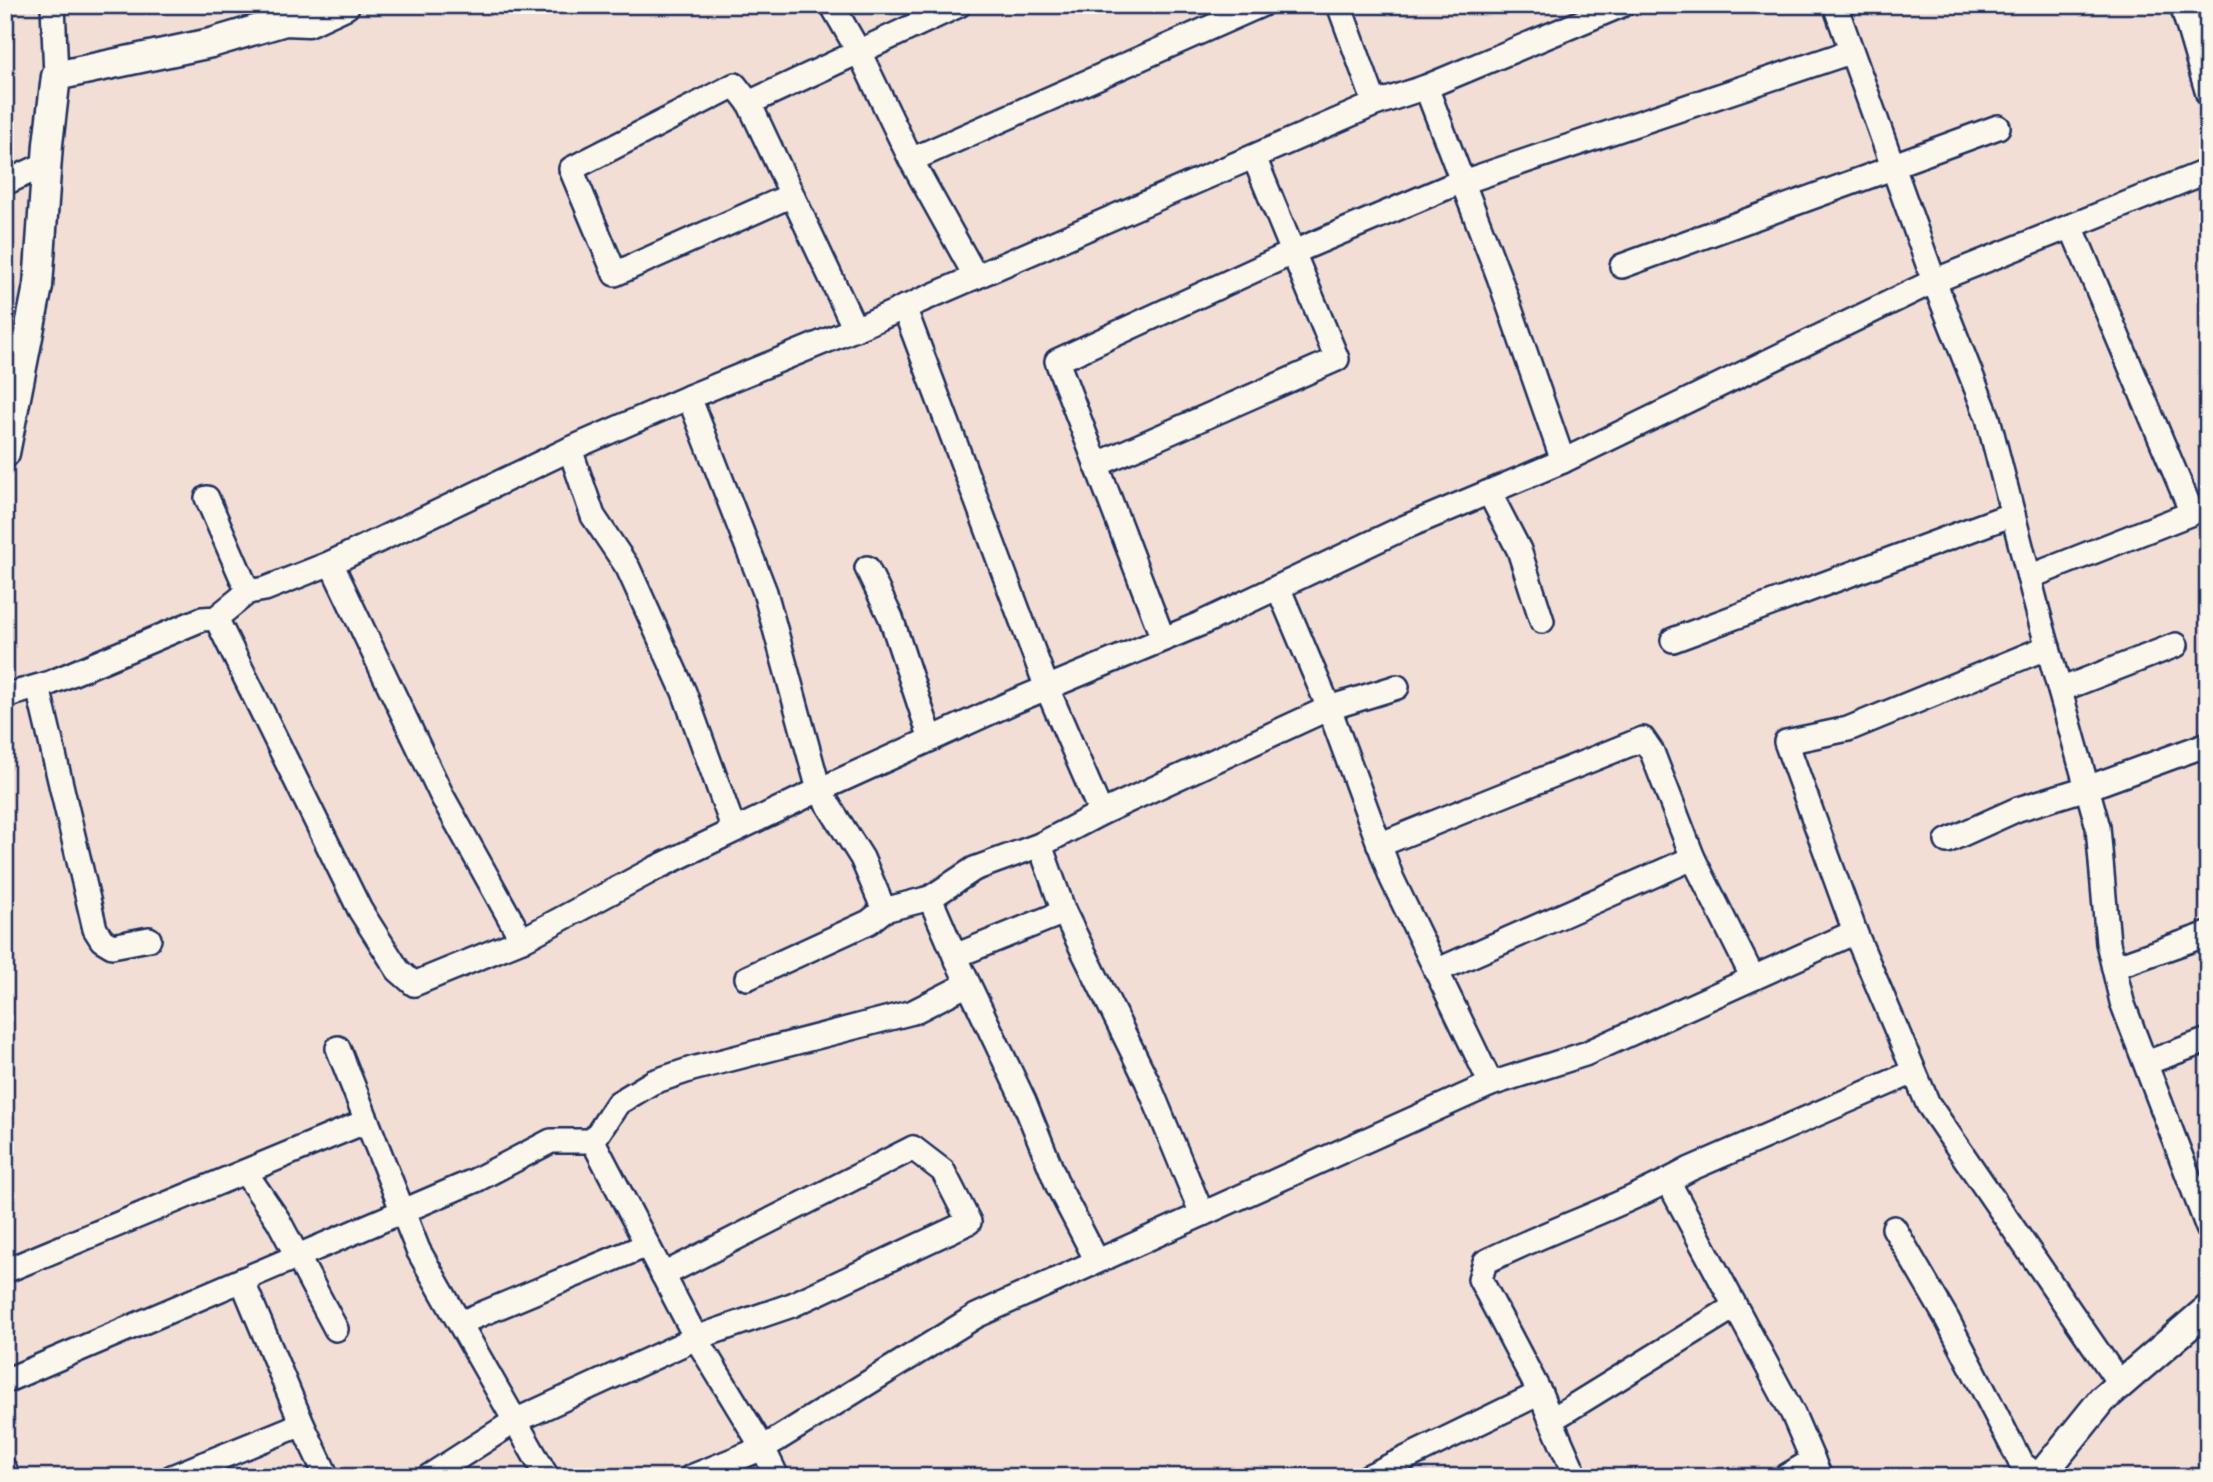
<svg xmlns="http://www.w3.org/2000/svg" width="2213" height="1482" viewBox="0 0 2213 1482" font-family="'Patrick Hand',sans-serif">
<style>
.lines{fill:none;stroke-linecap:round;stroke-linejoin:round}
.minor-casing{stroke:#1b2f5e;stroke-width:28}
.tertiary-casing{stroke:#1b2f5e;stroke-width:33}
.minor{stroke:#fbf7ec;stroke-width:23}
.tertiary{stroke:#fbf7ec;stroke-width:28}
</style>
<rect width="100%" height="100%" fill="#f3ded6"/>
<filter id="ink" filterUnits="userSpaceOnUse"><feTurbulence type="fractalNoise" baseFrequency=".0143" numOctaves="2"/><feDisplacementMap in="SourceGraphic" scale="14" xChannelSelector="R" yChannelSelector="G"/><feConvolveMatrix kernelMatrix="1 2 1 2 8 2 1 2 1" color-interpolation-filters="sRGB"/></filter>
<g filter="url(#ink)">
<g class="lines">
<!-- minor casing -->
<g class="minor-casing">
<g id="minor">
<polyline points="53,5 56,76"/>
<polyline points="832,5 859,52 911,160 1261,5"/>
<polyline points="1835,5 1934,281 1988,418 2038,612 2098,827 2108,943 2122,1002 2208,1228"/>
<polyline points="2182,5 2208,94"/>
<polyline points="1426,87 1622,5"/>
<polyline points="749,103 959,5"/>
<polyline points="911,160 976,277"/>
<polyline points="5,183 46,164"/>
<polyline points="792,195 615,274 571,169 735,85 749,103 855,329 1375,104"/>
<polyline points="1622,266 1892,168 1894,165 1998,127"/>
<polyline points="904,307 1047,688 1101,813"/>
<polyline points="689,397 765,592 819,790 862,858 884,910"/>
<polyline points="570,449 593,516 628,568 684,692 734,830"/>
<polyline points="1563,461 1934,281 2208,171"/>
<polyline points="1096,465 1337,359 1254,157"/>
<polyline points="1489,492 1519,550 1542,621"/>
<polyline points="207,498 248,592"/>
<polyline points="331,563 442,796 522,940"/>
<polyline points="867,568 891,618 931,739"/>
<polyline points="2029,577 2192,513 2071,226"/>
<polyline points="1278,587 1329,708 1392,879 1491,1084 1585,1054 1855,932 1928,1104 2120,1384"/>
<polyline points="216,618 360,910 398,970 414,984 522,940 656,868 819,790 1013,702 1200,624 1403,528 1563,461 1499,277 1426,87 1375,104 1339,5"/>
<polyline points="1163,639 1057,361 1294,252 1462,181 1463,182 1850,52"/>
<polyline points="1673,640 2013,514"/>
<polyline points="38,687 95,929 102,940 112,946 149,939"/>
<polyline points="2060,690 2176,645"/>
<polyline points="5,696 50,683 202,619 216,618 248,592 265,589 331,563 570,449 689,397 855,329"/>
<polyline points="1947,841 2018,809 2087,788 2208,744"/>
<polyline points="1040,845 1064,912 1147,1081 1202,1214"/>
<polyline points="1379,845 1643,739 1652,752 1693,858 1753,978"/>
<polyline points="930,898 955,956 1024,1101 1058,1186 1097,1261"/>
<polyline points="1855,932 1786,742 1848,729 2048,647"/>
<polyline points="955,956 1064,912"/>
<polyline points="2114,967 2208,934"/>
<polyline points="1436,971 1693,858"/>
<polyline points="747,978 869,922 884,910 930,898 974,869 1040,845 1101,813 1329,708 1397,687"/>
<polyline points="338,1048 418,1250 547,1477"/>
<polyline points="2146,1063 2208,1040"/>
<polyline points="593,1141 618,1103 653,1082 692,1069 913,1012 968,984"/>
<polyline points="593,1141 696,1338 763,1448 777,1477"/>
<polyline points="245,1172 278,1220 336,1329"/>
<polyline points="1668,1181 1793,1414 1820,1477"/>
<polyline points="1894,1228 1947,1319 2021,1463 2039,1477"/>
<polyline points="5,1271 367,1121"/>
<polyline points="242,1280 302,1424 327,1477"/>
<polyline points="460,1323 647,1245"/>
<polyline points="5,1381 476,1180 551,1141 593,1141"/>
<polyline points="1540,1393 1551,1420 1734,1307"/>
<polyline points="1551,1420 1576,1477"/>
<polyline points="5,1470 8,1477"/>
<polyline points="172,1477 302,1424"/>
<polyline points="428,1477 515,1421 696,1338 792,1305 969,1222 943,1171 913,1148 663,1275"/>
<polyline points="691,1477 763,1448 976,1316 1491,1084"/>
<path d="M1367,1477L1540,1393L1480,1279L1485,1262C1552,1229 1625,1205 1690,1169L1914,1072"/>
<polyline points="1785,1477 1813,1460"/>
</g>
</g>
<!-- tertiary casing -->
<g class="tertiary-casing">
<g id="tertiary">
<polyline points="5,453 38,286 48,144 56,76 211,43 285,21 308,22 345,5"/>
<polyline points="2040,1477 2102,1400 2208,1309"/>
</g>
</g>
<!-- minor -->
<use href="#minor" class="minor"/>
<!-- tertiary -->
<use href="#tertiary" class="tertiary"/>
</g>
</g>
<!-- margin -->
<rect width="2213" height="1482" fill="none" stroke="#fbf7ec" stroke-width="28"/>
<rect x="14" y="14" width="2185" height="1454" fill="none" stroke="#1b2f5e" stroke-width="2.5" filter="url(#ink)"/>
</svg>
